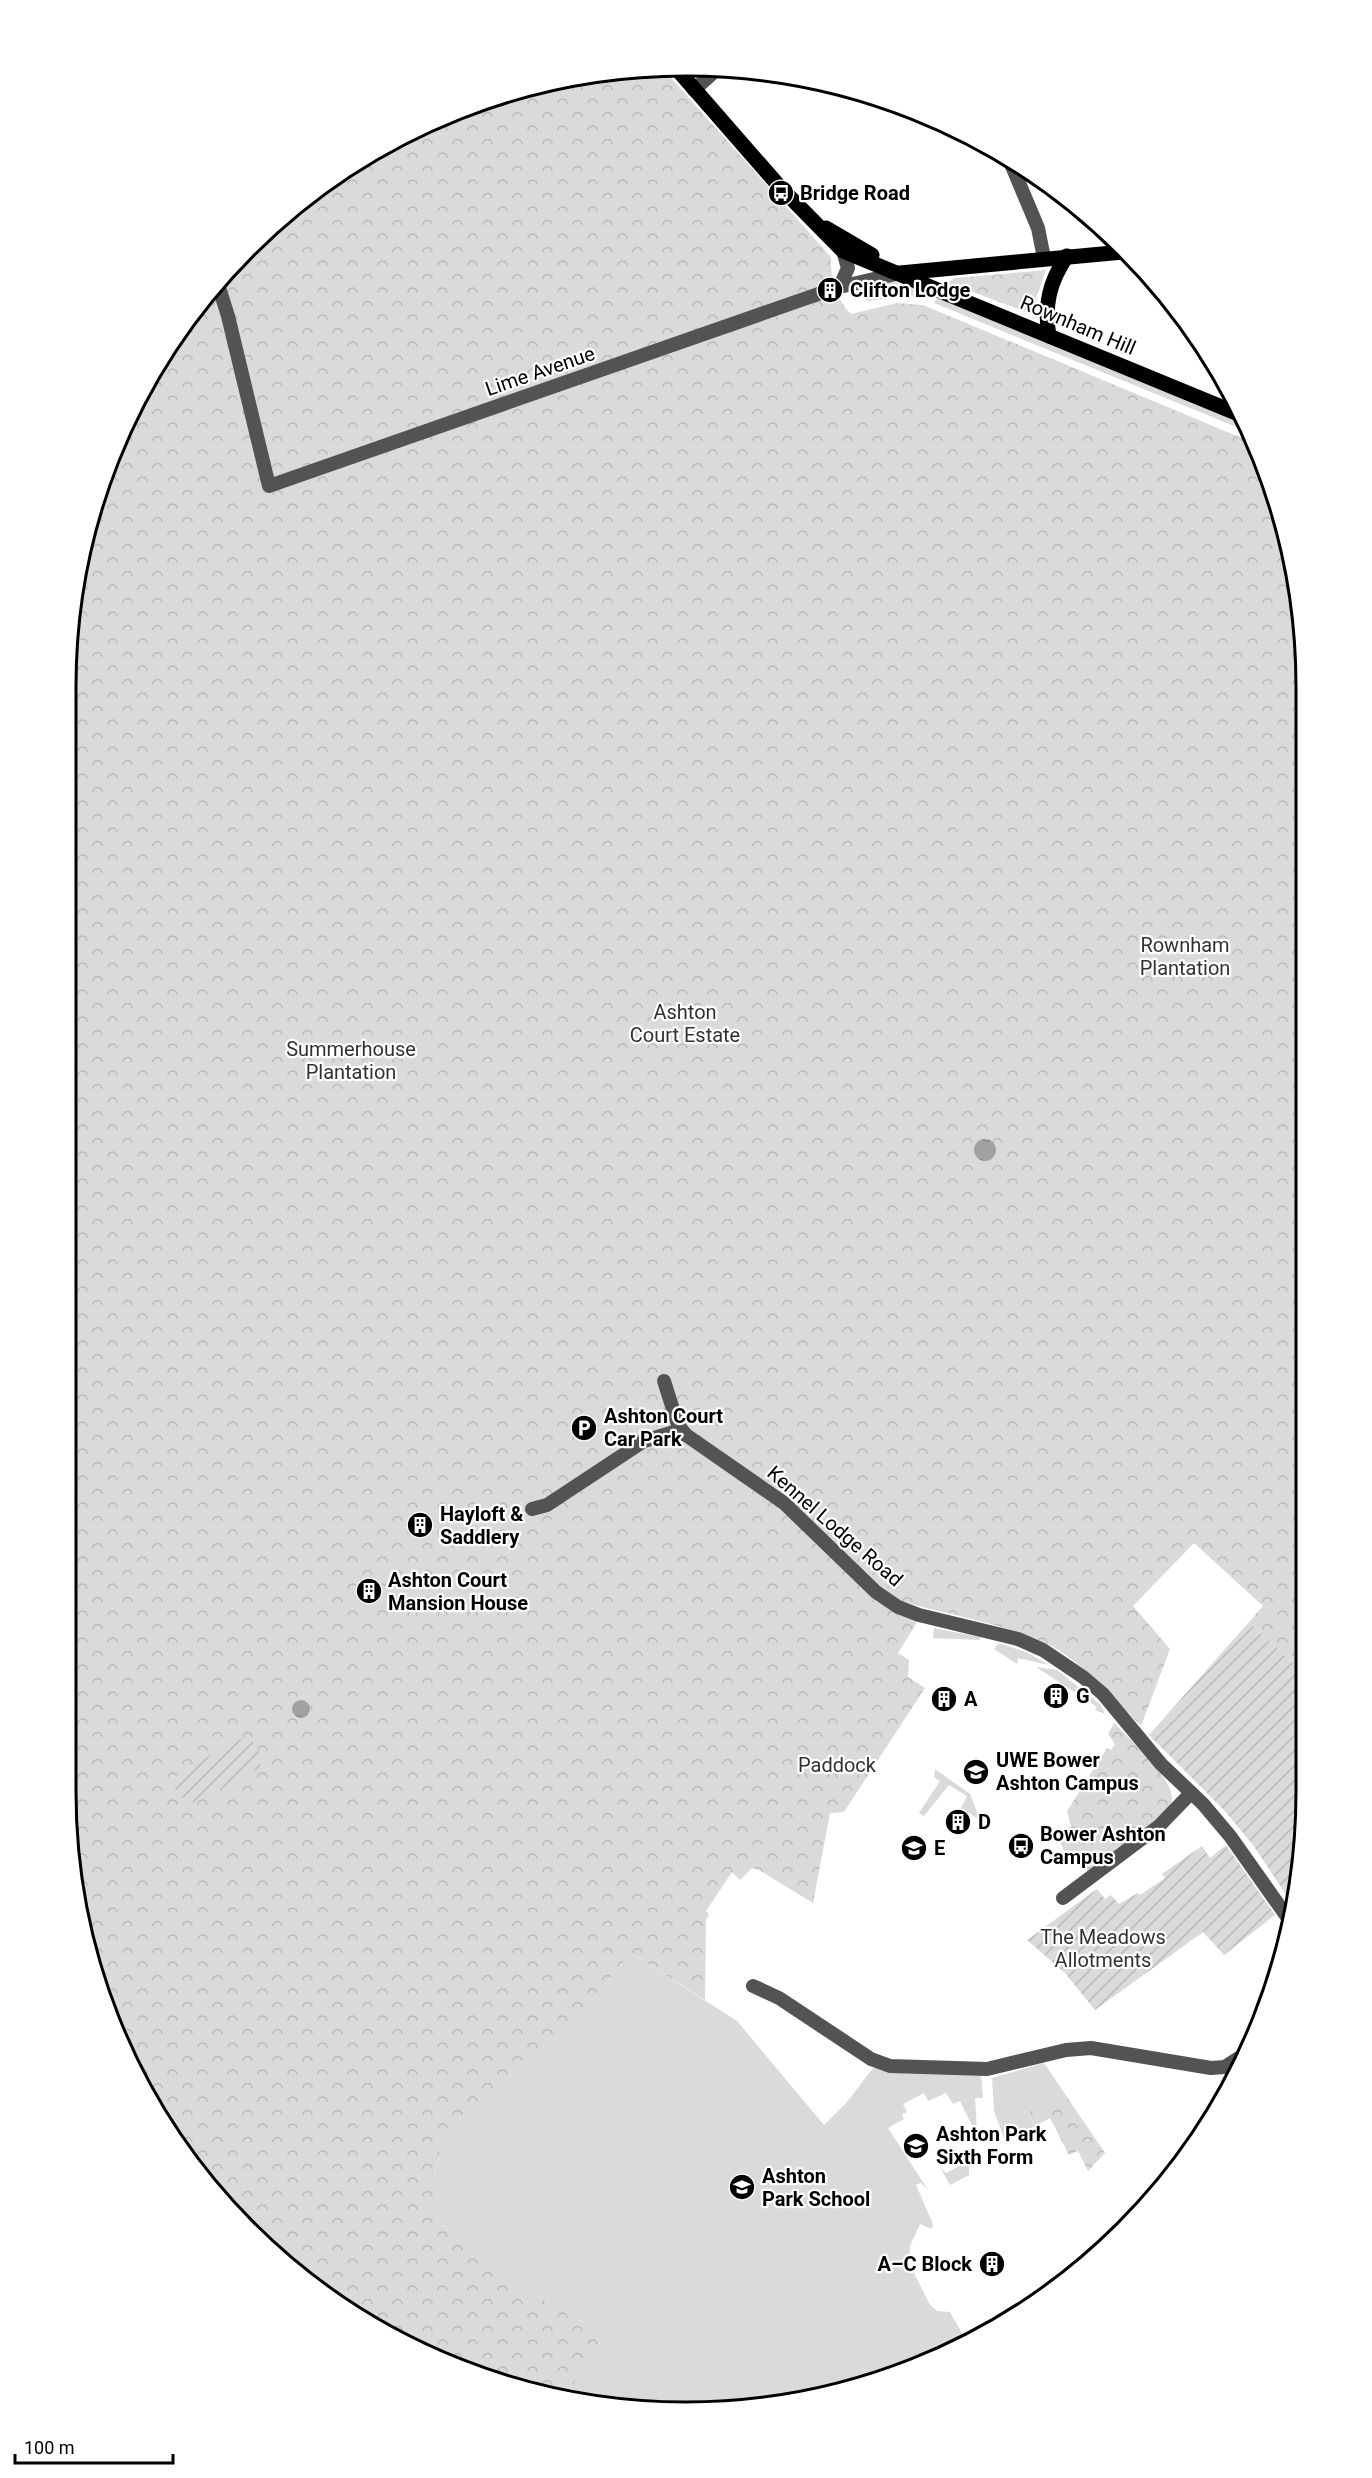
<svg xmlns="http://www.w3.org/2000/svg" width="1372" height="2478" viewBox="0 0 1372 2478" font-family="Roboto,sans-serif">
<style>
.grass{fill:#dadada}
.forest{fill:url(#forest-crowns)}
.garden{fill:url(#garden-furrows)}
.water{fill:url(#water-ripples)}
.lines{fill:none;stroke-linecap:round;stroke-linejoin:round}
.minor{stroke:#535353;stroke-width:14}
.major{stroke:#000;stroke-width:15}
.labels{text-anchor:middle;stroke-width:4.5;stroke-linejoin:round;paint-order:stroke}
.poi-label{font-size:20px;font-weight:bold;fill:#000;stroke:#fff;text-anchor:start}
.street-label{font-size:20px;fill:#000;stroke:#fff}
.park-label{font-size:20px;fill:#313131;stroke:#fff}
.rim{fill:none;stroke:#000;stroke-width:3}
</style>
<defs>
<pattern id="forest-crowns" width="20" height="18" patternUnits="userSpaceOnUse" patternTransform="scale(1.5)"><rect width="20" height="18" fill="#dadada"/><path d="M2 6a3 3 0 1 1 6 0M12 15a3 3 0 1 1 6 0" fill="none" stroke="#b9b9b9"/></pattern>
<pattern id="garden-furrows" width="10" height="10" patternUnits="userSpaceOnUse" patternTransform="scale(1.5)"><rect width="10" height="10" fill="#dadada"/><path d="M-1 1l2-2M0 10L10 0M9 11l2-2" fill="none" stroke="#b9b9b9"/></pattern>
<pattern id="water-ripples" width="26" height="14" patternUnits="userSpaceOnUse" patternTransform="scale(1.5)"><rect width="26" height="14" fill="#a1a1a1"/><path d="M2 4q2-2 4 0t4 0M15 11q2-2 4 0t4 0" fill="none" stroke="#898989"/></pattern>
</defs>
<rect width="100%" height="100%" fill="#fff"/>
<!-- grass -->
<g class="grass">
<polygon points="968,277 973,292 946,285 954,278"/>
<polygon points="893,281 928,294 868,301 854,288"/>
<polygon points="938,297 1244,421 1251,433 934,303"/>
<polygon points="934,1628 980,1637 980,1640 933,1638"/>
<polygon points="999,1643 1028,1653 1049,1665 1018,1658 1017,1664 994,1649"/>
<polygon points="1036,1667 1057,1670 1101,1705 1105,1714 1095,1710 1097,1707"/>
<polygon points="935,1769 970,1794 980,1820 961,1808 967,1796 949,1785 924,1816 919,1813 940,1781 934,1777"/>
<path d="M631,1953L737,2021L824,2125L847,2102L873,2068L981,2075L983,2098H975L977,2130L975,2132L960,2101L953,2104L946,2093L928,2101L924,2093L903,2104L907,2112L902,2115L904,2119L888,2128L928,2190L921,2183L916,2185L933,2224L932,2229L920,2224L910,2246L909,2263L930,2305L937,2311L950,2312L967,2342C871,2393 754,2418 646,2411C619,2409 592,2402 565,2397L605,2335L533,2294L450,2233L437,2216L433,2204V2181L440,2152L453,2125L571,2024Z"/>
<polygon points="1044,2063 1065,2094 1028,2112 1035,2126 1005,2141 994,2111 992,2078"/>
<polygon points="969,2161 969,2175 950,2185 940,2167 946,2173"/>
</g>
<!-- forest -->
<g class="forest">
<path d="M645,67L662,68L831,257C830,277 836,300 851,314L897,303L923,305L1256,444L1259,449L1301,605L1304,1674L1249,1622L1263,1606L1194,1543L1133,1606L1170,1649L1141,1726C1115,1700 1091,1671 1060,1651C1024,1628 947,1614 903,1602L917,1619L916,1624L898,1653L909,1660L908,1677L925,1688L844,1812L830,1813L813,1903L759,1870L752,1868L740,1880L732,1872L706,1911L709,1914L706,1920L705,2000L631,1953L571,2024L453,2125L440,2152L433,2181V2204L444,2226L533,2294L605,2335L565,2397C502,2387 452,2367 396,2337C378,2327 357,2318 340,2306C229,2229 146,2119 99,1992C76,1928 73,1859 66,1792L67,646L87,525L149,376L220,277L308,194L411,130L525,87Z"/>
<polygon points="1046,270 1037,295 1034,315 973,292 968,277"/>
<path d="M1114,1723C1129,1738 1173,1778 1172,1799C1172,1804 1169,1808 1166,1812L1089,1872L1065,1854L1057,1831L1071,1827L1067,1811L1107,1748L1111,1750L1115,1744L1108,1734Z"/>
<polygon points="1065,2094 1105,2153 1088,2171 1078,2151 1069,2155 1050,2118 1035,2126 1028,2112"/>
</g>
<!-- garden -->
<g class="garden">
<polygon points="1249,1622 1304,1674 1305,1832 1293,1905 1253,1845 1224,1810 1149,1735"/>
<path d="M245,1737C257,1742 264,1756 259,1768L194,1803L177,1795L174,1786L177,1773Z"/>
<polygon points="1226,1845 1275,1915 1224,1955 1203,1932 1095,2010 1065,1973 1027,1940 1097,1889 1105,1899 1111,1895 1119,1904 1138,1893 1140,1895 1165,1878 1162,1874 1202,1846 1210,1858"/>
</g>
<!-- water -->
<g class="water">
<circle cx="985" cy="1150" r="11"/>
<circle cx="301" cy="1709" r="9"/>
</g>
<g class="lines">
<!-- minor -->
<g class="minor">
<polyline points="694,90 716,70"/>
<polyline points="1009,159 1038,228 1044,258"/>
<polyline points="217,281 228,316 269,486 824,292"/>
<polyline points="840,286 848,268 843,251"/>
<polyline points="835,288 900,273"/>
<polyline points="664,1381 678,1425 686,1435"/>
<polyline points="532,1509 547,1505 644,1441 674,1432 686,1435 784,1503 876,1592 898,1607 919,1615 1018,1639 1043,1650 1083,1677 1103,1694 1161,1764 1203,1804 1230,1836 1290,1921"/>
<polyline points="1063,1898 1159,1826 1191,1793"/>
<polyline points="753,1986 779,1998 871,2059 890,2066 987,2069 1066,2050 1091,2048 1211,2068 1225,2067 1242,2056"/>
</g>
<!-- major -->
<g class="major">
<polyline points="676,68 779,186 843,251 1241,415"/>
<polyline points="826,228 872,255"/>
<polyline points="900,273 1123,252"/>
<path d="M1049,336C1044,306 1049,282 1067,256"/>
</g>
</g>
<!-- icons -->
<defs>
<g id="bus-disc" transform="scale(1.35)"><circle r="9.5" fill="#000" stroke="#fff"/><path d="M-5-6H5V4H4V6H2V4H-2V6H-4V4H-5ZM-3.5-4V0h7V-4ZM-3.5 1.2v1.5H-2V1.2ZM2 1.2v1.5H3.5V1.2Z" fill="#fff"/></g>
<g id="building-disc" transform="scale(1.35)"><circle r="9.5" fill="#000" stroke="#fff"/><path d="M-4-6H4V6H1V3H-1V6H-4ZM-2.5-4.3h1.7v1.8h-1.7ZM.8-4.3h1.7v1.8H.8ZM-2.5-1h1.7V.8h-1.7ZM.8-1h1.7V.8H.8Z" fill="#fff"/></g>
<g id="parking-disc" transform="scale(1.35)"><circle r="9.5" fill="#000" stroke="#fff"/><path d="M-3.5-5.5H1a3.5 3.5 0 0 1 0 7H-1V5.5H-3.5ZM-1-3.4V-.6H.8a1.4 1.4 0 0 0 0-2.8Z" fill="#fff"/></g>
<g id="university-disc" transform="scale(1.35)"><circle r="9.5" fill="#000" stroke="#fff"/><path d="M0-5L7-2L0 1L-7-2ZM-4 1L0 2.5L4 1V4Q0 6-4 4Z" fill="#fff"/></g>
<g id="school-disc" transform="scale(1.35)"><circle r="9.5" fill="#000" stroke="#fff"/><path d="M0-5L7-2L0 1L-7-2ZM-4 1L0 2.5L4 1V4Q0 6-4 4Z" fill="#fff"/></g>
</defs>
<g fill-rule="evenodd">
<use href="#bus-disc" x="781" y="193"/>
<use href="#building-disc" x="830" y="290"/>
<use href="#parking-disc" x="584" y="1428"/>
<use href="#building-disc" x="420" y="1525"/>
<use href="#building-disc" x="369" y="1591"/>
<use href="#building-disc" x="1056" y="1696"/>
<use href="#building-disc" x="944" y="1699"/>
<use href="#university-disc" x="976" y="1772"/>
<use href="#building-disc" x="958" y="1822"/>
<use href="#bus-disc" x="1021" y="1846"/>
<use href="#university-disc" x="914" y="1848"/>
<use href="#university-disc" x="916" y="2146"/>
<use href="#school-disc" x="742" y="2187"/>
<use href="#building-disc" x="992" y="2264"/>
</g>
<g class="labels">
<!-- poi labels -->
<g class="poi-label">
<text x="800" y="200">Bridge Road</text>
<text x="850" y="297">Clifton Lodge</text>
<text x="604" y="1423">Ashton Court<tspan x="604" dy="23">Car Park</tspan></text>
<text x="440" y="1521">Hayloft &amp;<tspan x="440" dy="23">Saddlery</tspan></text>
<text x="388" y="1587">Ashton Court<tspan x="388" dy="23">Mansion House</tspan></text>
<text x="1076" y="1703">G</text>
<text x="964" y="1706">A</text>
<text x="996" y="1767">UWE Bower<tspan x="996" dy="23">Ashton Campus</tspan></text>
<text x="978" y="1829">D</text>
<text x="1040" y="1841">Bower Ashton<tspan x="1040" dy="23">Campus</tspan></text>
<text x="934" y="1855">E</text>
<text x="936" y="2141">Ashton Park<tspan x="936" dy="23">Sixth Form</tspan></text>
<text x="762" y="2183">Ashton<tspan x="762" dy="23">Park School</tspan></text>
<text x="972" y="2271" text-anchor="end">A–C Block</text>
</g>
<!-- street labels -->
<g class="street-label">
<text transform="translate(1078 325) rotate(23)" y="7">Rownham Hill</text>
<text transform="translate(540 371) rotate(-19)" y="7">Lime Avenue</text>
<text transform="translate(835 1526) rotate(41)" y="7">Kennel Lodge Road</text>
</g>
<!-- park labels -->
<g class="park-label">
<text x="1185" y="952">Rownham<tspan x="1185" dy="23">Plantation</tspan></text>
<text x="685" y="1019">Ashton<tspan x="685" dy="23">Court Estate</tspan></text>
<text x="351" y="1056">Summerhouse<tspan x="351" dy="23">Plantation</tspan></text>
<text x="837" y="1772">Paddock</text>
<text x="1103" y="1944">The Meadows<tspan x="1103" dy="23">Allotments</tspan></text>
</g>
</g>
<!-- crop -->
<path d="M0 0H1372V2478H0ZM686 76H686A610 610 0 0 1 1296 686V1792A610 610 0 0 1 686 2402H686A610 610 0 0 1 76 1792V686A610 610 0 0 1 686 76Z" fill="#fff" fill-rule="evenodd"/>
<path class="rim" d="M686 76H686A610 610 0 0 1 1296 686V1792A610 610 0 0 1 686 2402H686A610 610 0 0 1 76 1792V686A610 610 0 0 1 686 76Z"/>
<!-- scale -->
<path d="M15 2454v9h158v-9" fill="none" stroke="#000000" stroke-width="3"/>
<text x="24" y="2454" font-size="18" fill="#000000" stroke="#ffffff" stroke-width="4.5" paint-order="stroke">100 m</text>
</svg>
